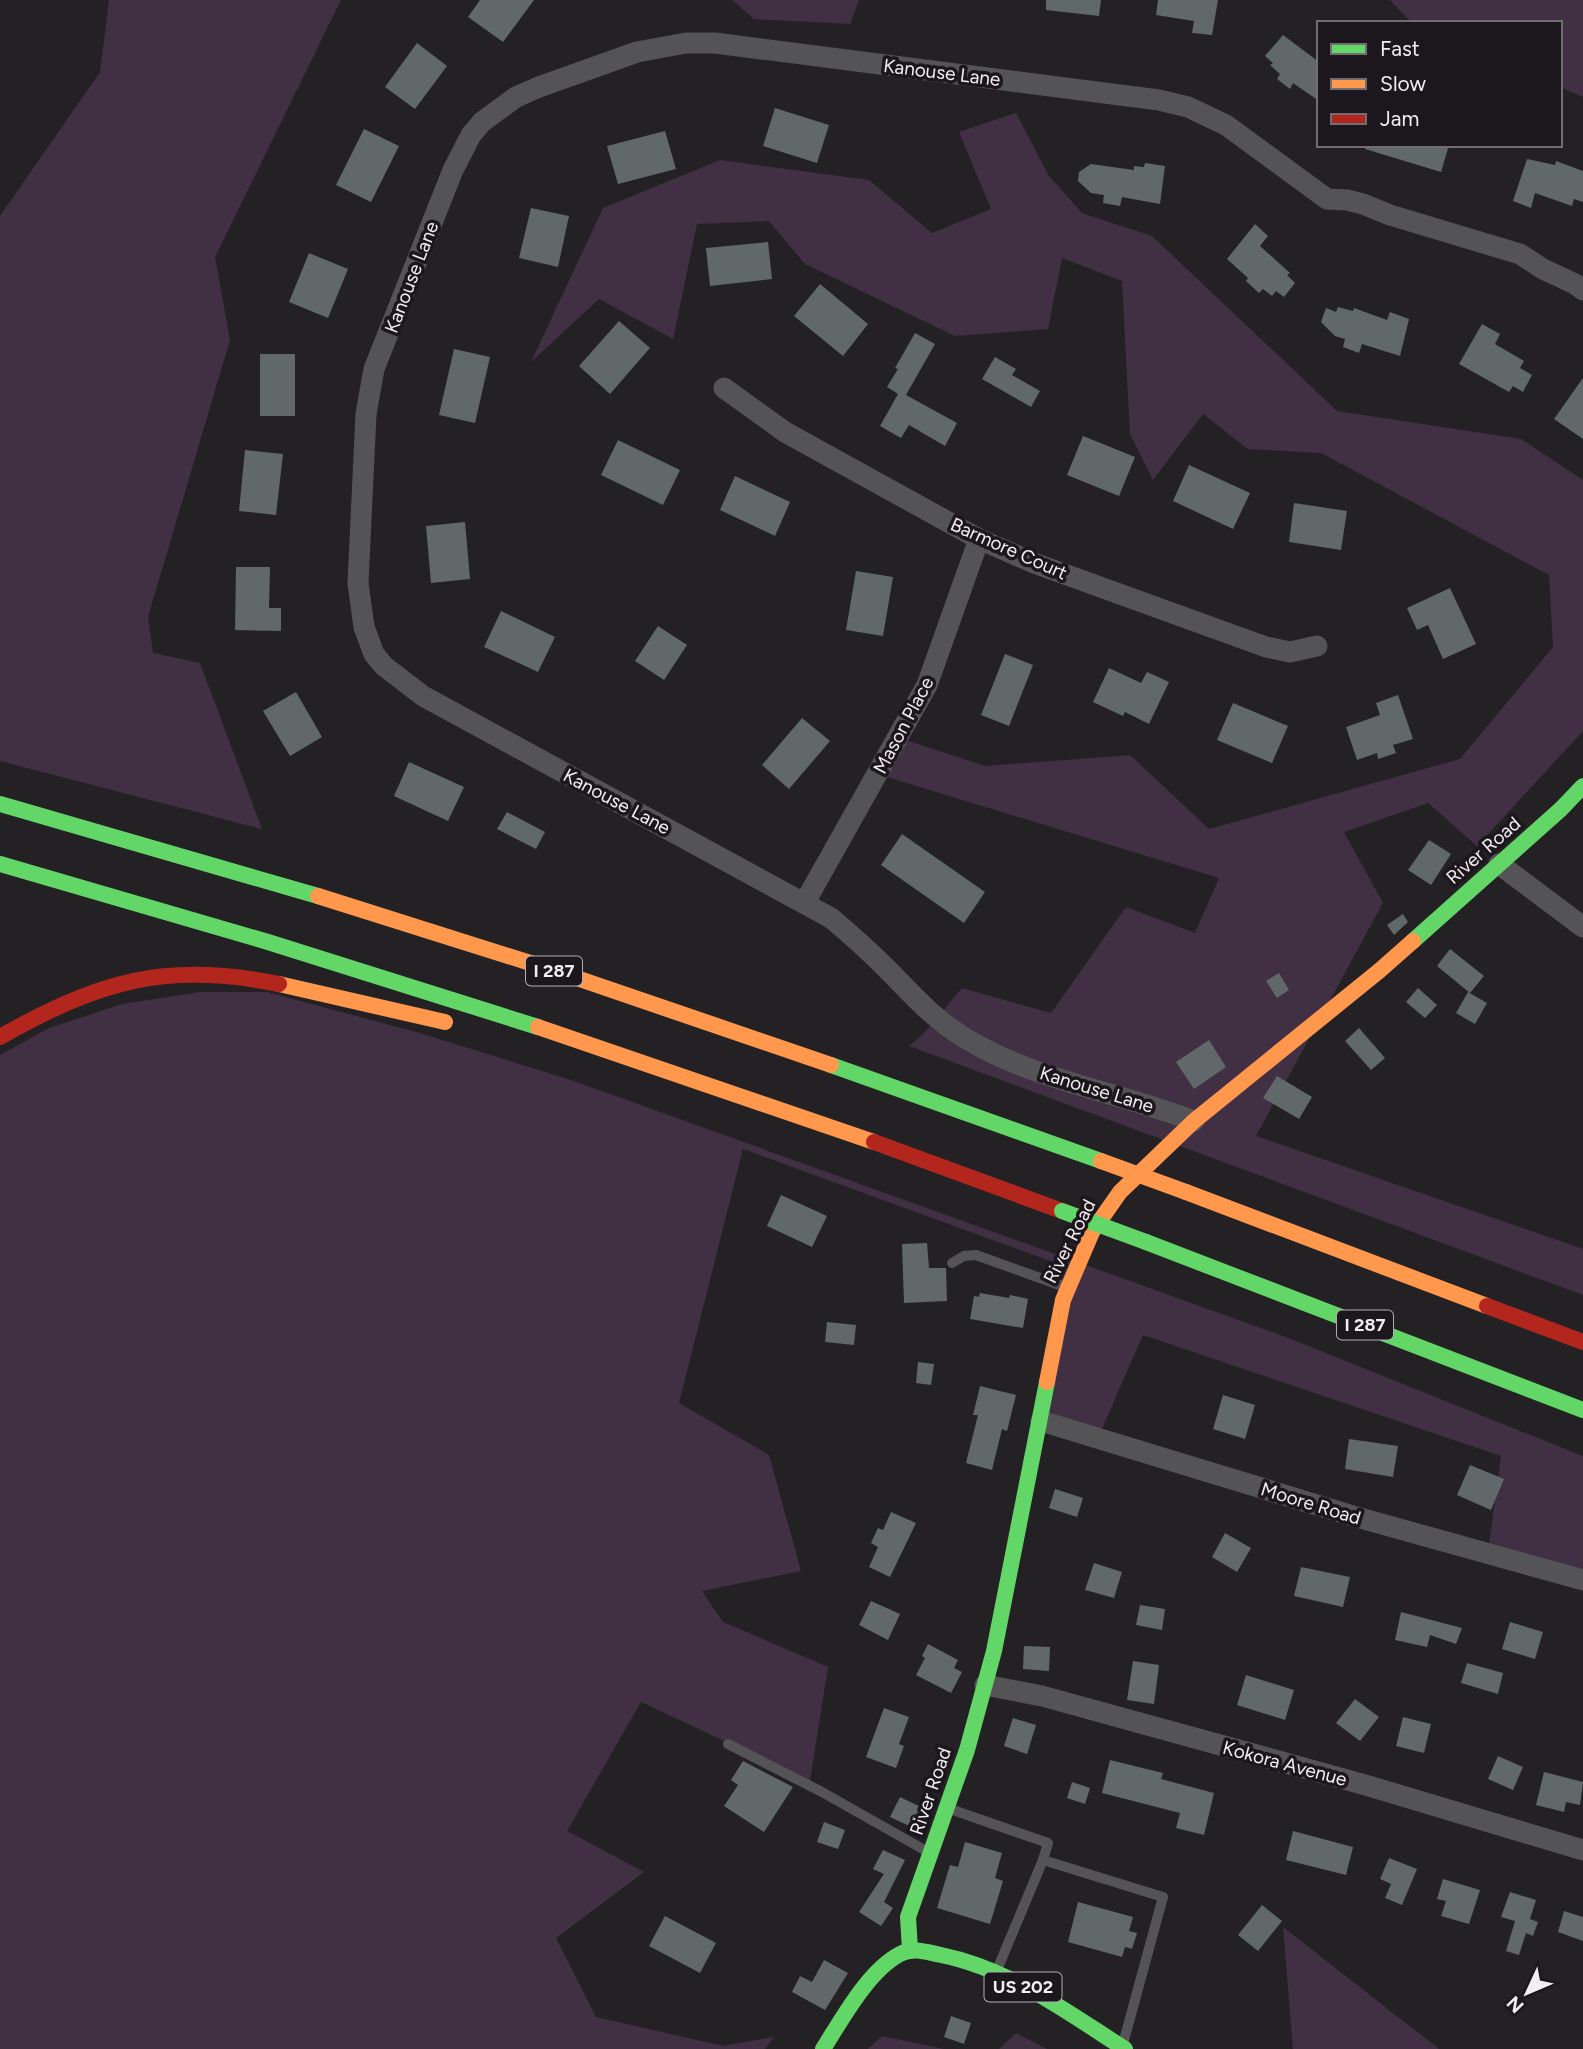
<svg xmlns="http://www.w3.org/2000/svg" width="1583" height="2049" viewBox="0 0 1583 2049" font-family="Figtree,sans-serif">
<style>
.green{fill:#412f43}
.building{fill:#606869}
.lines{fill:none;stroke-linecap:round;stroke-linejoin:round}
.lane{stroke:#545355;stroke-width:10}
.street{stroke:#545355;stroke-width:21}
.fast{stroke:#63d668;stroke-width:16}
.slow{stroke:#ff974d;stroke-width:16}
.jam{stroke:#b3261e;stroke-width:16}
.fast-bridge{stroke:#63d668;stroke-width:16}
.slow-bridge{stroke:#ff974d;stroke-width:16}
.labels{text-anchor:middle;stroke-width:7;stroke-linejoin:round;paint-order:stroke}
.shield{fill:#1c171d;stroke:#b1adb1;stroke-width:2}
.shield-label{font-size:18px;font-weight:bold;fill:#f1edf1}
.street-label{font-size:19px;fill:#f1edf1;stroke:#1c171d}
</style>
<rect width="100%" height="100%" fill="#242125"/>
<!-- green -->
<g class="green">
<polygon points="109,0 341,0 215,257 230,340 148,617 153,653 200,663 262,829 0,761 0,216 100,72"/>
<polygon points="732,0 859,0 850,24 754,19"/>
<polygon points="1390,0 1583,0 1583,97 1560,87 1560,23 1416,23 1408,19"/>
<polygon points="1016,113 1049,176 1082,213 1152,236 1337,411 1521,439 1583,480 1583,731 1477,846 1428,803 1344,832 1383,903 1256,1136 1583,1249 1583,1295 909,1046 924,1033 962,988 1051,1013 1126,907 1195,933 1219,878 877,774 893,736 985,766 1130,755 1209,829 1460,759 1553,647 1549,575 1321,453 1248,449 1203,414 1153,480 1130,434 1122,281 1062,258 1048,329 955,336 805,264 769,221 697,224 673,339 599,299 531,362 603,208 720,160 869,180 932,233 991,209 959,132"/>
<polygon points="201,992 267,992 420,1033 571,1080 1286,1337 1583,1456 1583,1581 1488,1552 1501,1456 1143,1335 1101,1431 1034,1414 1064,1266 743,1149 679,1403 769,1455 801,1571 702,1591 723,1622 828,1667 810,1781 641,1702 567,1831 644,1872 556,1938 596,2017 723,2046 774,2037 765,2049 0,2049 0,1055 49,1028 122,1004"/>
<polygon points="1283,1927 1439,2049 1293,2049"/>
<polygon points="1016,2033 1047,2049 999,2049"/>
<polygon points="882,2036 944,2049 868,2049"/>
</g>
<!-- building -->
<g class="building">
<polygon points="480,0 534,0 503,42 468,17"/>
<polygon points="1046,0 1101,0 1099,16 1046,10"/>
<polygon points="1158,0 1218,0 1212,35 1192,33 1194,21 1156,15"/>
<polygon points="1283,35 1319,62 1319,101 1293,83 1290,89 1277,79 1280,74 1270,65 1273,63 1265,56"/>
<polygon points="417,43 447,66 415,109 385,87"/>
<polygon points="775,108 829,125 817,163 763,146"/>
<polygon points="364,129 399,146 371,202 336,185"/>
<polygon points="665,131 676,169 618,184 607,146"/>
<polygon points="1366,145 1449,145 1441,172 1365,149"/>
<polygon points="1527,159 1555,165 1556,161 1583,171 1583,202 1574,199 1572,206 1535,193 1531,208 1513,201"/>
<polygon points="1145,163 1165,166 1160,204 1122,197 1120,206 1103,203 1104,195 1091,193 1078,181 1079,172 1091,164 1134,170 1134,166 1144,167"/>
<polygon points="531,208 569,216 558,267 519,258"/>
<polygon points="1255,224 1268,236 1260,246 1290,273 1287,275 1295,283 1284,297 1276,291 1272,296 1263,289 1259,293 1246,281 1248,278 1227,259"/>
<polygon points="768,242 772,279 710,286 706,248"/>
<polygon points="309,253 348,269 328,318 289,302"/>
<polygon points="820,284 868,324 843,356 794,316"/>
<polygon points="1338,307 1353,311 1354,308 1387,320 1390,312 1409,319 1400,356 1362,344 1359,353 1343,347 1345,339 1335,336 1321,322 1326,308 1336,312"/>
<polygon points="619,321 650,348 610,394 579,366"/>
<polygon points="1482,324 1500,334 1495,344 1524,361 1520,368 1532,375 1523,392 1513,386 1509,392 1459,364"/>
<polygon points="915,333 935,344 906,395 957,423 945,446 909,425 901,438 880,426 898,394 887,387 898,369 895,368"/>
<polygon points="454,349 490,357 475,423 439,415"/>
<rect x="260" y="354" width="35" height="62"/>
<polygon points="995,357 1016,369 1012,375 1040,391 1031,407 982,379"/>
<polygon points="1583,378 1583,439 1554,419"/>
<polygon points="1083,436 1135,457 1119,496 1067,475"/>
<polygon points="618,440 680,470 663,505 601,475"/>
<polygon points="245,450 283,454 276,515 239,511"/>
<polygon points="1189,465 1250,493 1233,529 1173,501"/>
<polygon points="735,476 790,502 775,536 720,510"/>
<polygon points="1294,503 1347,511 1341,550 1289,542"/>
<polygon points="465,522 470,579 431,583 426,526"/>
<polygon points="236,567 270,567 269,608 281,608 281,631 235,630"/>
<polygon points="856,571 893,577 883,636 846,630"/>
<polygon points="1450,588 1476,644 1443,659 1428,625 1417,630 1407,608"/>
<polygon points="501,611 555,637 538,672 484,647"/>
<polygon points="658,626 687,645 664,680 635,661"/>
<polygon points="1005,654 1033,665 1009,726 981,715"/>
<polygon points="1109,668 1141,683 1147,672 1169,682 1149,724 1125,712 1123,716 1093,702"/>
<polygon points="296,692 322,737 290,756 263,711"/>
<polygon points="1398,695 1413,739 1393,745 1396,753 1378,759 1377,753 1357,760 1346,727 1380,715 1376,703"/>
<polygon points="1233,703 1288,726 1272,763 1217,740"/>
<polygon points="802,718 830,741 789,789 762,765"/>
<polygon points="409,762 464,787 448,821 394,796"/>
<polygon points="507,812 545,832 536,849 497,829"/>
<polygon points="902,834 985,892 964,923 881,865"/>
<polygon points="1429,840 1451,854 1431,885 1408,870"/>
<polygon points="1403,914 1408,922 1394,935 1387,925"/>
<polygon points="1450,949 1484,976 1470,993 1437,966"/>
<polygon points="1279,973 1289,990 1277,998 1266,981"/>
<polygon points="1418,988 1437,1005 1425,1018 1406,1002"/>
<polygon points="1468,992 1487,1003 1475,1024 1456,1013"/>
<polygon points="1359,1028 1385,1058 1371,1070 1345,1041"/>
<polygon points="1209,1040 1226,1067 1194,1089 1176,1062"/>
<polygon points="1277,1076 1312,1097 1299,1119 1263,1098"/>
<polygon points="781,1195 827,1216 812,1247 767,1226"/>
<polygon points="927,1243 929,1268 946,1268 947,1301 904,1303 902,1244"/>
<polygon points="980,1293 1009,1298 1010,1295 1028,1299 1023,1328 970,1319 974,1296 979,1297"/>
<polygon points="827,1322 856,1325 854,1345 825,1342"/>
<polygon points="918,1362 934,1364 931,1385 916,1383"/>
<polygon points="980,1386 1016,1395 1007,1431 1002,1429 992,1470 966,1463 978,1415 973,1415"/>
<polygon points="1223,1395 1255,1405 1245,1439 1213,1429"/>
<polygon points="1349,1439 1398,1446 1393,1477 1345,1469"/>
<polygon points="1470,1465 1504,1479 1491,1510 1457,1495"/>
<polygon points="1055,1489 1083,1498 1077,1517 1049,1508"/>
<polygon points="891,1512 916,1523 890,1577 869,1567 878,1547 871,1543 878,1528 883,1530"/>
<polygon points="1225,1533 1251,1548 1237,1572 1212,1557"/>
<polygon points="1094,1563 1122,1572 1114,1598 1085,1590"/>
<polygon points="1301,1567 1350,1577 1343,1607 1294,1596"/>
<polygon points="871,1601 900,1614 888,1640 859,1625"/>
<polygon points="1140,1605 1165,1609 1162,1630 1136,1625"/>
<polygon points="1401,1612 1462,1628 1456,1644 1430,1635 1427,1647 1395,1640"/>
<polygon points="1510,1622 1543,1632 1535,1659 1502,1649"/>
<polygon points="928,1644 958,1660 954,1668 962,1672 951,1693 916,1675 925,1658 922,1656"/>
<polygon points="1024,1646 1050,1647 1049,1671 1023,1669"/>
<polygon points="1133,1661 1159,1665 1154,1704 1127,1700"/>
<polygon points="1467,1663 1503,1673 1498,1694 1461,1683"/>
<polygon points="1246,1675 1294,1690 1285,1720 1237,1705"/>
<polygon points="1355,1699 1379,1717 1360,1741 1336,1723"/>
<polygon points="884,1708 909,1717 899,1744 904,1746 896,1768 866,1757"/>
<polygon points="1403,1717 1431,1724 1424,1753 1396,1746"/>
<polygon points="1013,1718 1036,1725 1027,1754 1004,1746"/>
<polygon points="1498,1756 1523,1767 1513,1790 1488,1779"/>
<polygon points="1110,1760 1163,1773 1161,1779 1214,1793 1204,1835 1176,1828 1180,1813 1102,1793"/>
<polygon points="743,1761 793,1787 764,1832 724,1806 738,1785 731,1780"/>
<polygon points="1544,1772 1583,1782 1580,1805 1566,1802 1564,1812 1536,1805"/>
<polygon points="1072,1782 1090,1788 1085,1804 1067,1798"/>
<polygon points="900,1797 927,1810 920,1831 890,1817"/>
<polygon points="824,1822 845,1830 838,1849 817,1842"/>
<polygon points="1293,1831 1353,1847 1346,1875 1286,1860"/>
<polygon points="965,1842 1002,1853 995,1878 1003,1881 990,1924 937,1908 950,1865 958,1867"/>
<polygon points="883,1850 905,1860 884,1902 893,1908 881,1926 859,1912 884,1874 873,1869"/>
<polygon points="1389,1858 1417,1869 1402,1905 1385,1898 1391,1884 1380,1879"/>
<polygon points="1443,1879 1480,1890 1469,1924 1441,1916 1446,1901 1437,1899"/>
<polygon points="1510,1892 1536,1900 1530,1919 1538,1922 1533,1936 1526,1933 1519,1955 1506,1951 1515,1921 1501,1917"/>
<polygon points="1078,1902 1133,1917 1129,1931 1137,1933 1132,1949 1125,1947 1122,1957 1068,1942"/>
<polygon points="1262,1905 1282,1921 1258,1951 1238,1935"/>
<polygon points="1564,1911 1583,1917 1583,1941 1558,1932"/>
<polygon points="665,1916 716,1943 700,1973 649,1946"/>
<polygon points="824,1960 848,1973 825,2010 792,1992 800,1976 812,1982"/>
<polygon points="951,2016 971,2023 964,2044 944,2037"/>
</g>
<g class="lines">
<!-- lane -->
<g class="lane">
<polyline points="952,1263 964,1256 976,1255 1065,1287"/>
<polyline points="728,1744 822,1792 928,1852"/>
<polyline points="950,1809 1048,1843 1043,1860"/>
<polyline points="997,1970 1043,1860 1163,1897 1123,2044"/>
</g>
<!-- street -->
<g class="street">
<polyline points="724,388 785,432 979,539 1034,563 1266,647 1290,652 1317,646"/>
<polyline points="1499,864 1583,927"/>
<polyline points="805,902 927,685 979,539"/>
<path d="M1194,1121C1119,1092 1035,1081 965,1038C933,1019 911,993 886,968C868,950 850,934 831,918L423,696L384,666L374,654L364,627L358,583L366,414L374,369L453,170L471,135L482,122L516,97L539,87L637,52L686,43H715L1159,100L1188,107L1226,125L1327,199L1347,200L1363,204L1390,215L1520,254L1543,269L1575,284L1583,290"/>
<polyline points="1041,1421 1353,1516 1583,1580"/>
<polyline points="985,1685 1042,1696 1362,1784 1583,1850"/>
</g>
<!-- fast -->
<g class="fast">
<polyline points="0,804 318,896"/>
<polyline points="0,864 268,942 538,1027"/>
<polyline points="1413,941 1561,809 1583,786"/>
<polyline points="831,1065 1101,1161"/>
<polyline points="1146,1242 1583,1410"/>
<polyline points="910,1950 908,1917 967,1750 994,1651 1047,1382"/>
<path d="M823,2049C842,2019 868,1971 900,1954C913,1947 926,1952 941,1955C1010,1969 1067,2012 1125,2049"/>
</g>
<!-- slow -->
<g class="slow">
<polyline points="318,896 562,973 831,1065"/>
<polyline points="279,984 445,1022"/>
<polyline points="538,1027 874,1142"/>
<polyline points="1186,1192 1487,1306"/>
<polyline points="1047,1382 1063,1300 1092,1232 1120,1192 1194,1121 1379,971 1413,941"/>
</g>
<!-- jam -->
<g class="jam">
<path d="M0,1037C99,981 166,961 279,984"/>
<polyline points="874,1142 1062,1211"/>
<polyline points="1487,1306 1583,1342"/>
</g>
<!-- fast-bridge -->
<polyline class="fast-bridge" points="1062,1211 1146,1242"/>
<!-- slow-bridge -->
<polyline class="slow-bridge" points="1101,1161 1186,1192"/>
</g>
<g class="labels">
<!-- shield labels -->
<g class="shield">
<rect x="526" y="956.5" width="56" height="29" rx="5"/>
<rect x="1337" y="1310.5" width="56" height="29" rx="5"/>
<rect x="984.5" y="1972.5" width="77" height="29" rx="5"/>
</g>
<g class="shield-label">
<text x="554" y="977">I 287</text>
<text x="1365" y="1331">I 287</text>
<text x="1023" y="1993">US 202</text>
</g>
<!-- street labels -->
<g class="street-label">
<text transform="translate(942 72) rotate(7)" y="7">Kanouse Lane</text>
<text transform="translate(411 277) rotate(-69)" y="7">Kanouse Lane</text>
<text transform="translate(1009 548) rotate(24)" y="7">Barmore Court</text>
<text transform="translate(903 725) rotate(-62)" y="7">Mason Place</text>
<text transform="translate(617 801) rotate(28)" y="7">Kanouse Lane</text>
<text transform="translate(1483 850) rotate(-41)" y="7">River Road</text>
<text transform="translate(1097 1089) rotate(17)" y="7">Kanouse Lane</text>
<text transform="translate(1069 1241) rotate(-63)" y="7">River Road</text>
<text transform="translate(1311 1503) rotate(17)" y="7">Moore Road</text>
<text transform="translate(1285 1763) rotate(15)" y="7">Kokora Avenue</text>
<text transform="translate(930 1791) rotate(-71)" y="7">River Road</text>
</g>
</g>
<!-- legend -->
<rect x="1317" y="21" width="245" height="126" fill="#1c171d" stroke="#716d72" stroke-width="2"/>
<rect x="1331" y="44" width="35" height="10" fill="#63d668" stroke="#716d72" stroke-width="2"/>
<text x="1380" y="56" font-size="21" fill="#f1edf1">Fast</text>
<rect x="1331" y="79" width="35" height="10" fill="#ff974d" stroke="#716d72" stroke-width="2"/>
<text x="1380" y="91" font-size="21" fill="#f1edf1">Slow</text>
<rect x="1331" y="114" width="35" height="10" fill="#b3261e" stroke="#716d72" stroke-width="2"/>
<text x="1380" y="126" font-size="21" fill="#f1edf1">Jam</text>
<!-- north arrow -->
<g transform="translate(1527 1993) rotate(226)" stroke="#1c171d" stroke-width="5" paint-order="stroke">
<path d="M0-5L12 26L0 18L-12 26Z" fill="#f1edf1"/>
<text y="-10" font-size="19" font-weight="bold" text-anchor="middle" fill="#f1edf1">N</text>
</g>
</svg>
